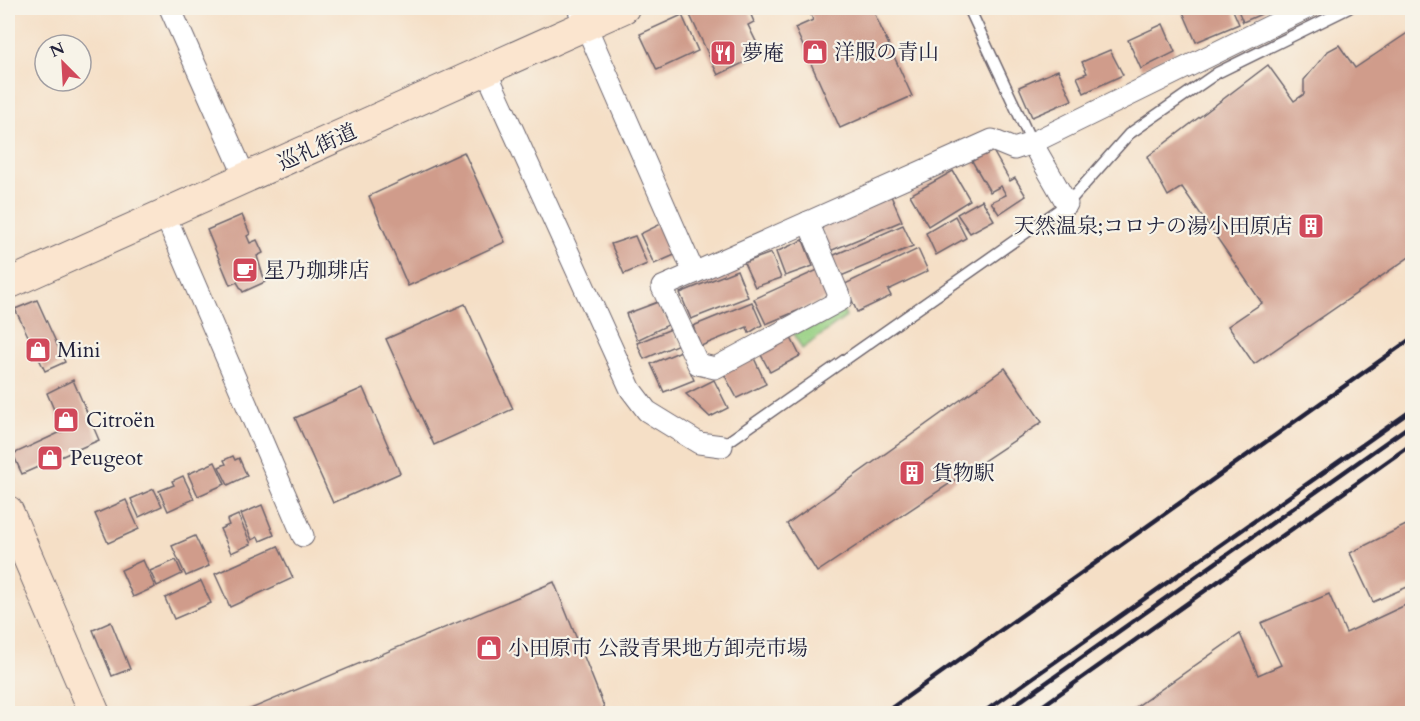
<svg xmlns="http://www.w3.org/2000/svg" width="1420" height="721" viewBox="0 0 1420 721" font-family="Cardo,'Noto Serif JP',serif">
<style>
.green{fill:#97d083;stroke:#5c795f;stroke-width:1.5}
.building{fill:#d09c8b}
.lines{fill:none;stroke-linecap:round;stroke-linejoin:round}
.lane-casing{stroke:#6c646c;stroke-width:13}
.street-casing{stroke:#6c646c;stroke-width:23}
.secondary-casing{stroke:#6c646c;stroke-width:32}
.lane{stroke:#fff;stroke-width:10}
.street{stroke:#fff;stroke-width:21}
.secondary{stroke:#fbe5cf;stroke-width:30}
.rail{stroke:#22223b;stroke-width:4.5}
.labels{text-anchor:middle;stroke-width:4.5;stroke-linejoin:round;paint-order:stroke}
.poi-label{font-size:21px;fill:#22223b;stroke:#f7f3e8;text-anchor:start}
.street-label{font-size:21px;fill:#22223b;stroke:#f7f3e8}
</style>
<rect width="100%" height="100%" fill="#f7f3e8"/>
<filter id="ink" filterUnits="userSpaceOnUse"><feTurbulence type="fractalNoise" baseFrequency=".0167" numOctaves="2"/><feDisplacementMap in="SourceGraphic" scale="12" xChannelSelector="R" yChannelSelector="G"/><feConvolveMatrix kernelMatrix="1 2 1 2 8 2 1 2 1" color-interpolation-filters="sRGB"/></filter>
<filter id="wash" filterUnits="userSpaceOnUse"><feTurbulence type="fractalNoise" baseFrequency=".008" numOctaves="4" result="noise"/><feDisplacementMap in="SourceGraphic" scale="24" xChannelSelector="R" yChannelSelector="G"/><feGaussianBlur stdDeviation="1.35" result="paint"/><feColorMatrix in="noise" values="0 0 0 0 0 0 0 0 0 0 0 0 0 0 0 0 0 1.4 0 .05"/><feComposite in="paint" operator="in"/></filter>
<g filter="url(#wash)">
<rect width="100%" height="100%" fill="#f5dfc6"/>
<!-- green -->
<polygon class="green" points="841,305 846,317 802,349 793,332"/>
<g id="blocks">
<!-- building -->
<g class="building">
<polygon points="695,8 748,8 754,22 748,25 762,54 718,75 688,11"/>
<polygon points="814,8 872,8 912,96 840,128 795,28 813,20 809,10"/>
<polygon points="1193,8 1232,8 1239,24 1196,42 1183,12"/>
<polygon points="1237,8 1264,8 1266,12 1243,22"/>
<polygon points="682,15 698,51 657,70 640,34"/>
<polygon points="1163,24 1175,52 1141,69 1128,40"/>
<polygon points="1409,32 1412,38 1412,255 1254,364 1228,326 1262,303 1182,187 1168,196 1147,157 1268,65 1294,101 1304,94 1304,80 1328,51 1339,45 1355,68"/>
<polygon points="1110,50 1123,75 1084,93 1077,77 1087,73 1082,62"/>
<polygon points="1058,70 1072,100 1032,117 1019,87"/>
<polygon points="993,151 1010,181 1015,178 1026,196 999,214 991,202 1006,195 1001,186 990,192 972,161"/>
<polygon points="464,152 505,242 408,286 369,196"/>
<polygon points="953,171 970,200 928,226 910,195"/>
<polygon points="891,196 902,221 830,251 821,227"/>
<polygon points="982,200 994,220 970,233 957,214"/>
<polygon points="242,215 250,234 247,236 250,243 257,240 263,253 257,256 265,282 243,292 237,282 230,285 207,230"/>
<polygon points="955,216 966,238 936,255 926,233"/>
<polygon points="665,222 679,253 654,264 640,234"/>
<polygon points="903,225 913,246 841,276 832,256"/>
<polygon points="635,236 647,264 624,274 611,244"/>
<polygon points="803,240 813,266 785,276 776,252"/>
<polygon points="918,249 928,271 888,290 891,296 857,312 845,284"/>
<polygon points="771,253 781,278 755,287 744,263"/>
<polygon points="822,268 833,296 766,324 754,299"/>
<polygon points="737,270 748,297 691,319 680,293"/>
<polygon points="37,300 65,362 45,371 15,309"/>
<polygon points="658,302 668,325 637,340 626,314"/>
<polygon points="752,302 762,325 749,333 747,327 701,346 693,326"/>
<polygon points="465,304 513,409 434,445 386,339"/>
<polygon points="671,329 679,344 644,359 637,343"/>
<polygon points="789,334 800,356 770,372 759,351"/>
<polygon points="681,351 694,380 664,392 651,364"/>
<polygon points="753,356 766,384 737,398 723,372"/>
<polygon points="1005,368 1042,422 817,572 787,524"/>
<polygon points="73,380 99,440 22,474 13,454 63,431 47,393"/>
<polygon points="714,380 728,408 710,417 686,394"/>
<polygon points="363,388 400,473 333,503 295,418"/>
<polygon points="233,456 235,460 239,458 247,476 228,485 219,467 226,464 224,460"/>
<polygon points="215,462 225,484 198,496 188,474"/>
<polygon points="183,476 194,499 168,511 159,491 174,485 172,481"/>
<polygon points="154,489 162,506 139,517 131,499"/>
<polygon points="126,500 139,529 108,543 95,514"/>
<polygon points="262,505 274,535 260,541 258,537 252,540 241,514"/>
<polygon points="238,515 251,544 231,553 220,529 229,525 227,520"/>
<polygon points="1412,522 1412,585 1373,602 1350,553"/>
<polygon points="195,536 209,566 186,576 172,546"/>
<polygon points="278,546 293,578 230,607 215,574"/>
<polygon points="143,560 155,587 133,597 121,570"/>
<polygon points="176,560 182,574 157,586 150,571"/>
<polygon points="201,581 211,603 174,619 165,598"/>
<polygon points="554,582 607,714 241,714 241,713"/>
<polygon points="1329,594 1346,633 1412,602 1412,714 1126,714 1240,634 1258,675 1281,665 1261,623"/>
<polygon points="111,622 130,669 112,676 93,630"/>
</g>
</g>
</g>
<g filter="url(#ink)">
<use href="#blocks" fill-opacity="0" stroke="#6c646c" stroke-width="1.5"/>
<g class="lines">
<!-- lane casing -->
<g class="lane-casing">
<g id="lane">
<polyline points="969,8 1032,143"/>
<polyline points="722,446 1067,204 1129,134 1217,73 1349,8"/>
</g>
</g>
<!-- street casing -->
<g class="street-casing">
<g id="street">
<polyline points="170,8 246,179"/>
<polyline points="578,8 694,273 992,140 1014,149 1032,143 1307,8"/>
<polyline points="486,71 631,390 647,411 699,443 722,446"/>
<polyline points="1032,143 1067,204"/>
<polyline points="165,215 303,536"/>
<polyline points="694,273 662,287 698,364 715,368 841,300 808,222"/>
</g>
</g>
<!-- secondary casing -->
<g class="secondary-casing">
<g id="secondary">
<polyline points="8,284 624,8"/>
<polyline points="8,511 95,714"/>
</g>
</g>
<!-- lane -->
<use href="#lane" class="lane"/>
<!-- street -->
<use href="#street" class="street"/>
<!-- secondary -->
<use href="#secondary" class="secondary"/>
<!-- rail -->
<g class="rail">
<polyline points="883,714 1412,338"/>
<polyline points="981,714 1412,410"/>
<polyline points="1002,714 1412,424"/>
<polyline points="1031,714 1412,444"/>
</g>
</g>
</g>
<!-- icons -->
<defs>
<g id="shop-square" transform="scale(1.35)"><rect x="-9" y="-9" width="18" height="18" rx="4" fill="#d1495b" stroke="#f7f3e8"/><path d="M-5-2.5h2.3a2.7 3.5 0 0 1 5.4 0H5L5.5 6h-11ZM-1.5-2.5h3a1.5 2.3 0 0 0-3 0Z" fill="#fff"/></g>
<g id="restaurant-square" transform="scale(1.35)"><rect x="-9" y="-9" width="18" height="18" rx="4" fill="#d1495b" stroke="#f7f3e8"/><path d="M-5-6h1v4h1v-4h1v4h1v-4h1v5L-1.5 .5V6h-2V.5L-5-1ZM5-6V6H3V1.5H1.5Q1.5-4 5-6Z" fill="#fff"/></g>
<g id="building-square" transform="scale(1.35)"><rect x="-9" y="-9" width="18" height="18" rx="4" fill="#d1495b" stroke="#f7f3e8"/><path d="M-4-6H4V6H1V3H-1V6H-4ZM-2.5-4.3h1.7v1.8h-1.7ZM.8-4.3h1.7v1.8H.8ZM-2.5-1h1.7V.8h-1.7ZM.8-1h1.7V.8H.8Z" fill="#fff"/></g>
<g id="cafe-square" transform="scale(1.35)"><rect x="-9" y="-9" width="18" height="18" rx="4" fill="#d1495b" stroke="#f7f3e8"/><path d="M-5.5-4.5H6V0H3Q3 3.5 0 3.5H-2.5Q-5.5 3.5-5.5 0ZM3-3.2v2h1.7v-2ZM-6 4.5H4V6H-6Z" fill="#fff"/></g>
</defs>
<g fill-rule="evenodd">
<use href="#shop-square" x="815" y="52"/>
<use href="#restaurant-square" x="723" y="53"/>
<use href="#building-square" x="1311" y="226"/>
<use href="#cafe-square" x="245" y="270"/>
<use href="#shop-square" x="38" y="350"/>
<use href="#shop-square" x="66" y="420"/>
<use href="#shop-square" x="50" y="458"/>
<use href="#building-square" x="912" y="473"/>
<use href="#shop-square" x="489" y="648"/>
</g>
<g class="labels">
<!-- poi labels -->
<g class="poi-label">
<text x="834" y="59">洋服の青山</text>
<text x="742" y="60">夢庵</text>
<text x="1292" y="233" text-anchor="end">天然温泉;コロナの湯小田原店</text>
<text x="264" y="277">星乃珈琲店</text>
<text x="57" y="357">Mini</text>
<text x="86" y="427">Citroën</text>
<text x="70" y="465">Peugeot</text>
<text x="932" y="480">貨物駅</text>
<text x="508" y="655">小田原市 公設青果地方卸売市場</text>
</g>
<!-- street labels -->
<g class="street-label">
<text transform="translate(317 147) rotate(-24)" y="7">巡礼街道</text>
</g>
</g>
<!-- margin -->
<rect width="1420" height="721" fill="none" stroke="#f7f3e8" stroke-width="30"/>
<!-- north arrow -->
<g transform="translate(63 63) rotate(336)"><circle r="28" fill="#f7f3e8" stroke="#a29fa3" stroke-width="1.5"/>
<path d="M0-4.5L10 22L0 15L-10 22Z" fill="#d1495b"/>
<text y="-9" font-size="16" font-weight="bold" text-anchor="middle" fill="#22223b">N</text>
</g>
</svg>
